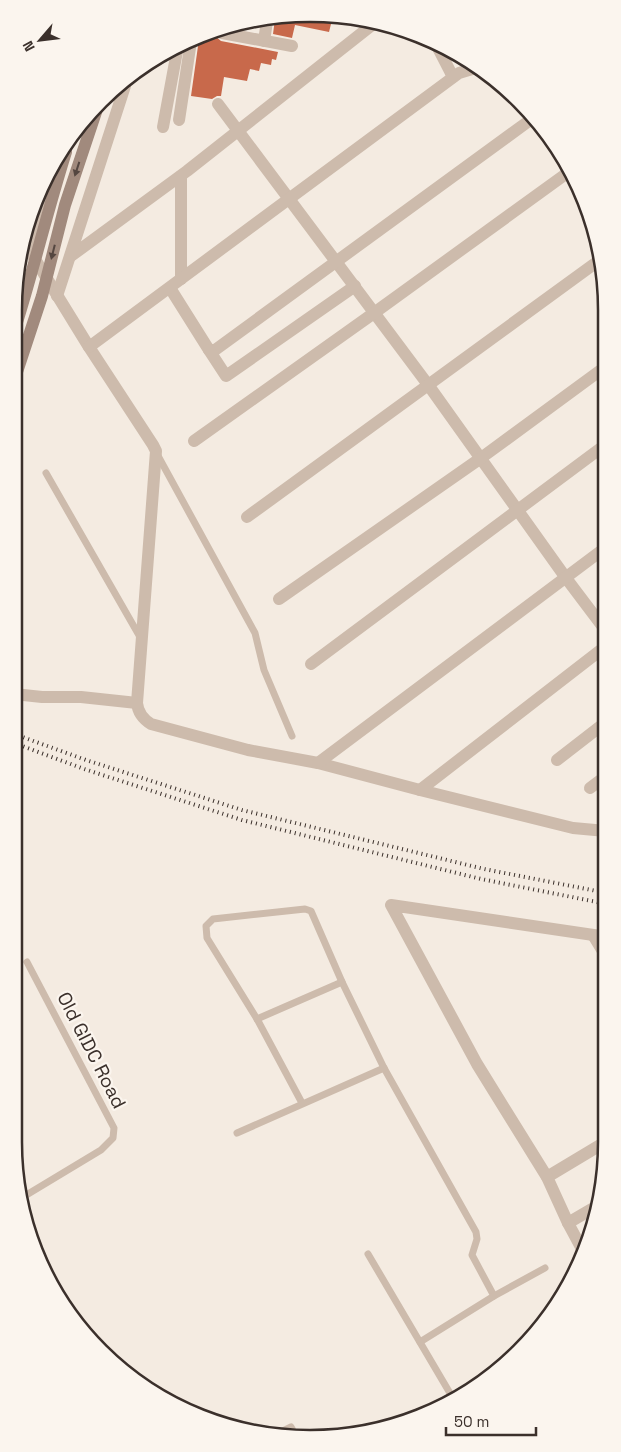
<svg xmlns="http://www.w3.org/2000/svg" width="621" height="1452" viewBox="0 0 621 1452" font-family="'Space Grotesk',sans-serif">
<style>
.building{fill:#c8694b}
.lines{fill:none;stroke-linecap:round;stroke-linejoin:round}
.lane{stroke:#cdbbac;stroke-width:7}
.street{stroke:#cdbbac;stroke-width:12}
.secondary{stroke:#a18a7d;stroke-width:12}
.rail{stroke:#3b302b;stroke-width:4;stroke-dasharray:1 4;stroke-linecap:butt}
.oneway{fill:#544640}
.labels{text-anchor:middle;stroke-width:4.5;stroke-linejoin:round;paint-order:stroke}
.street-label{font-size:19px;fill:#3b302b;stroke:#fbf5ee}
.rim{fill:none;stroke:#3b302b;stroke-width:2.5}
</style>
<rect width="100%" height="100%" fill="#f4ebe1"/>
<!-- building -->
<g class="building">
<polygon points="291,14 332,20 329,32 295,25 292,38 273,34 275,19"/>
<polygon points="214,35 221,41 278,52 276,60 272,59 271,65 261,63 259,71 250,69 247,81 224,77 221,96 217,96 212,99 191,96 199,39"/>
</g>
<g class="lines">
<!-- lane -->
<g class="lane">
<polyline points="157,454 255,633 264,670 292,736"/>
<polyline points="46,473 140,637"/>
<polyline points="257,1019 342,982"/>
<polyline points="302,1103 257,1019 207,938 206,926 213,919 305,909 311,911 342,982 384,1068 476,1232 477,1239 472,1255 494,1296"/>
<polyline points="237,1133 384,1068"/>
<polyline points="23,1197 101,1150 113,1138 114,1128 27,962"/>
<polyline points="368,1254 454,1400"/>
<polyline points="420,1342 494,1296 545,1268"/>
<polyline points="279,1433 291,1427 295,1434"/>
</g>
<!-- street -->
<g class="street">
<polyline points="222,33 292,46"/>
<polyline points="264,41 267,21"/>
<polyline points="436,44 453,77"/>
<polyline points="218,104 429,386 566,578 606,631"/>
<polyline points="179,120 191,41"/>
<polyline points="163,127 178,46"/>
<polyline points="585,199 590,218"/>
<path d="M25,243L89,347L153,445L156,451L137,703C138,713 143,719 151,724L248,750L318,763L420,790L573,828L606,831"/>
<polyline points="27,246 44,190"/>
<polyline points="71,256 187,171 372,25"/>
<polyline points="181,279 181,176"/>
<polyline points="170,288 209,350 215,350 533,118"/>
<polyline points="57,296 125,86"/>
<polyline points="89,347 459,73 479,67"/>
<polyline points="209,350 226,376 355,286"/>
<polyline points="194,441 374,313 570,171"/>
<polyline points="247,517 601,259"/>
<polyline points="279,599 481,458 605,367"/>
<polyline points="311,664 605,445"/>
<polyline points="14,694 42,697 81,697 137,703"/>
<polyline points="557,760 606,722"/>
<polyline points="318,763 605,548"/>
<polyline points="590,788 606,776"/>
<polyline points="420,790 606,646"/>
<polyline points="593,935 607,958"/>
<polyline points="547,1177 607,1141"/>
<polyline points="568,1223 597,1206"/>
<polyline points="583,1251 568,1223 547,1177 477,1064 391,905 607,937"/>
</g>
<!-- secondary -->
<g class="secondary">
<path d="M14,332C33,272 47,212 66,152"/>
<polyline points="14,381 42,296 65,205 98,106"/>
</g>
<!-- rail -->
<g class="rail">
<polyline points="14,734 86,760 242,810 484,869 607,893"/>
<polyline points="14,743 84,769 242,820 481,879 607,904"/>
</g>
</g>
<!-- one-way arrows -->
<defs><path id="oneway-solid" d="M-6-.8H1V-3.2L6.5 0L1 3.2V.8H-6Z" transform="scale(1.25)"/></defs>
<g class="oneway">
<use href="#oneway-solid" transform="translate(77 169) rotate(108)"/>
<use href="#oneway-solid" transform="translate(53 252) rotate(104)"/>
</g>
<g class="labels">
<!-- street labels -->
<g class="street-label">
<text transform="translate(92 1050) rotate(63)" y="7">Old GIDC Road</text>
</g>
</g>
<!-- crop -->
<path d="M0 0H621V1452H0ZM310 22H310A288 288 0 0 1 598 310V1142A288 288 0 0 1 310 1430H310A288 288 0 0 1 22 1142V310A288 288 0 0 1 310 22Z" fill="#fbf5ee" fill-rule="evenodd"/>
<path class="rim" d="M310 22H310A288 288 0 0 1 598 310V1142A288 288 0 0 1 310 1430H310A288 288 0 0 1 22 1142V310A288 288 0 0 1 310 22Z"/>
<!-- north arrow -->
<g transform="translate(40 40) rotate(242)" stroke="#fbf5ee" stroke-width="4" paint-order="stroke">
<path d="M0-4L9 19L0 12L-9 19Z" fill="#3b302b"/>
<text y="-8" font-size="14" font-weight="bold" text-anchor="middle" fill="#3b302b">N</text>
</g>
<!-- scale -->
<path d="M446 1427v8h90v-8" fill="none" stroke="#3b302b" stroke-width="2.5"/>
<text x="454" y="1427" font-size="15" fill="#3b302b" stroke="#fbf5ee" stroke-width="4" paint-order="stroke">50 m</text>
</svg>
